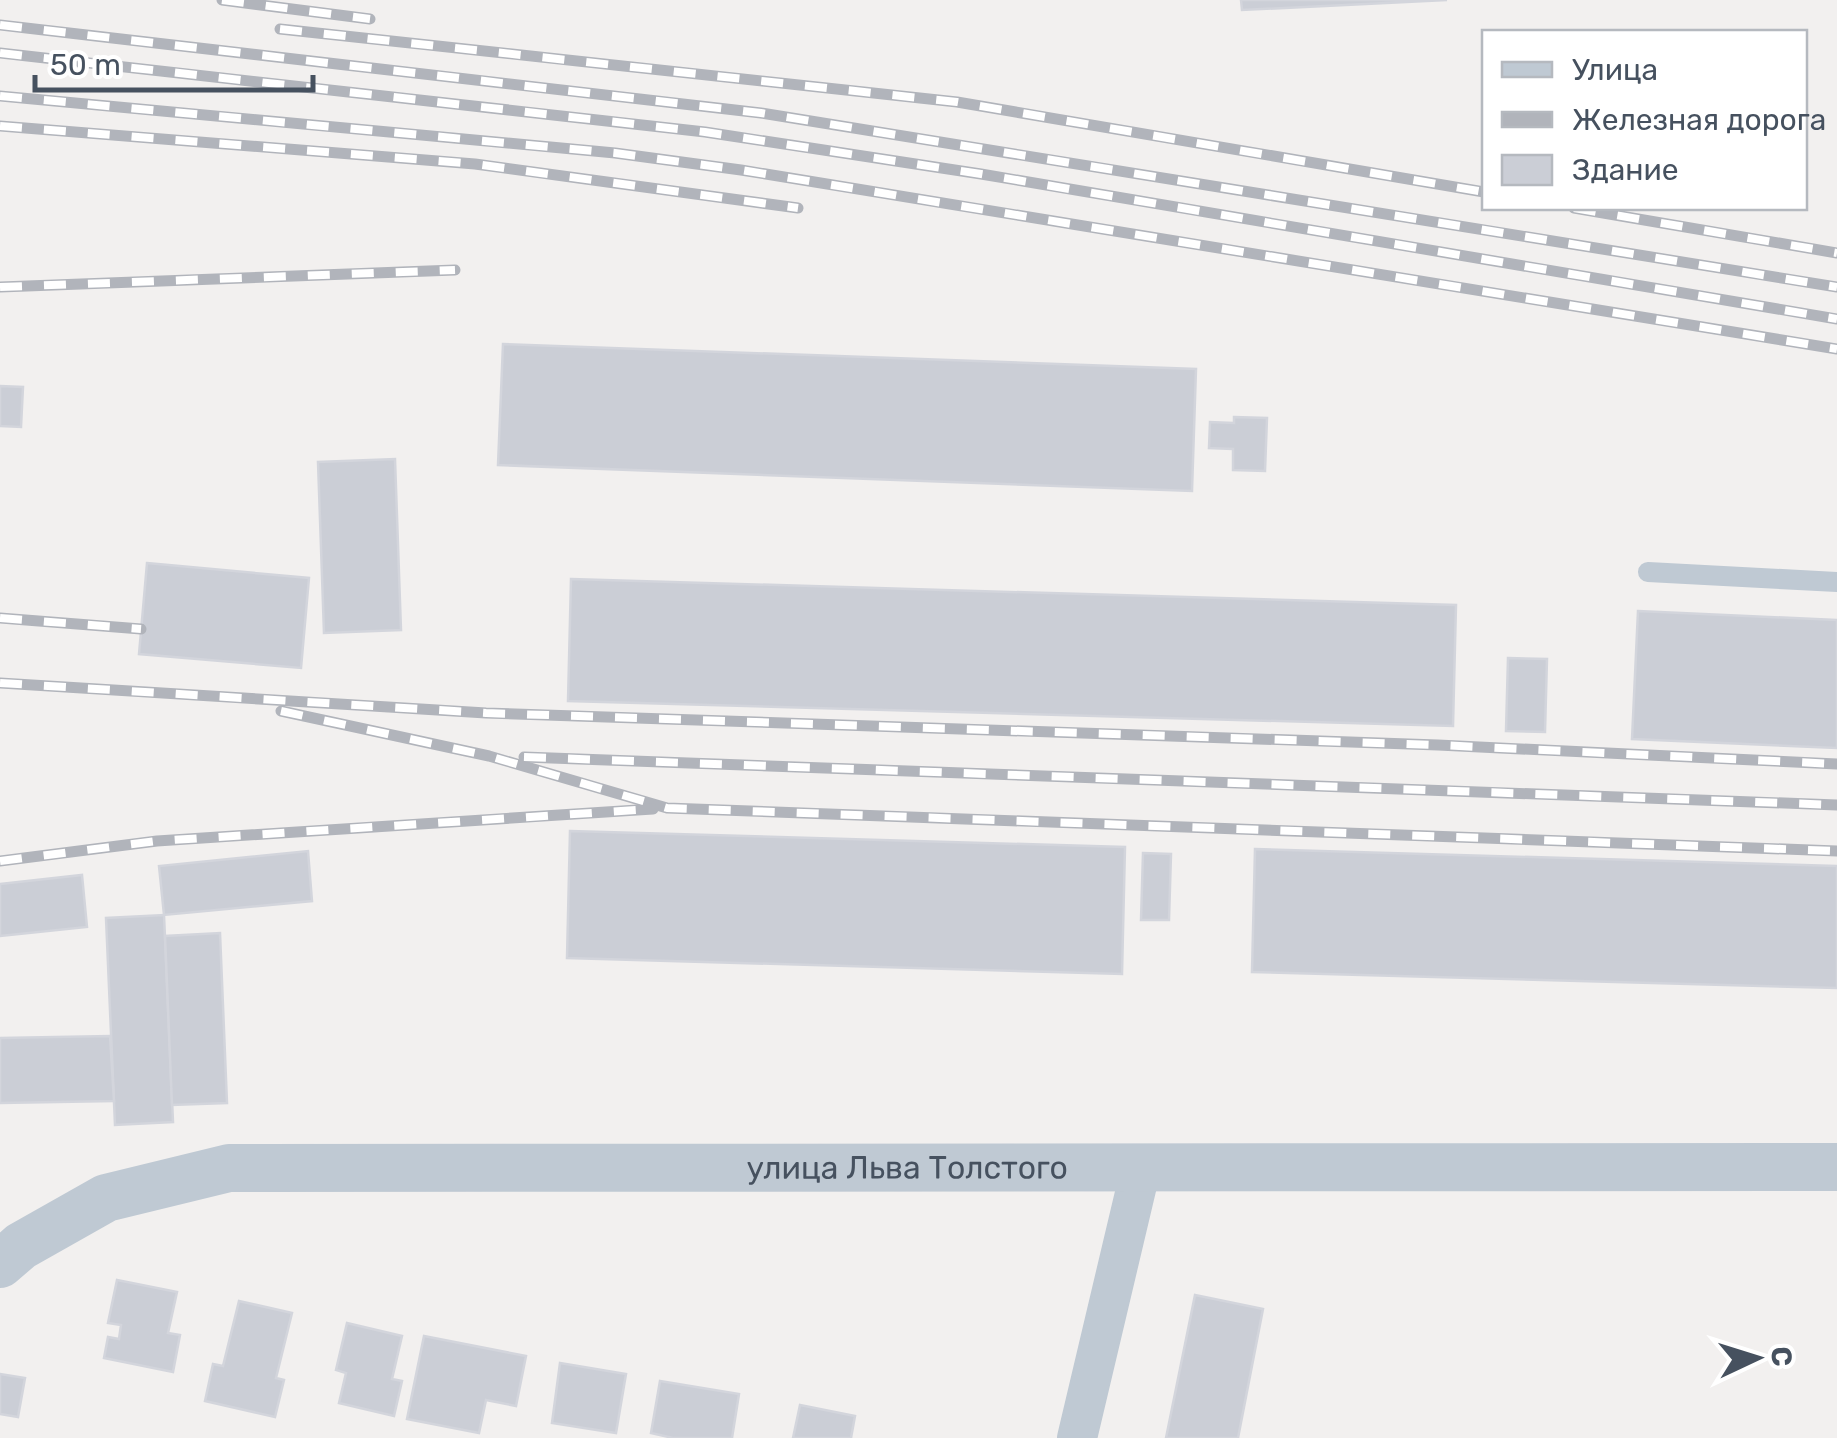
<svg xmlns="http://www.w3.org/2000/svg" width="1837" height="1438" viewBox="0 0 1837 1438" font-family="Rubik,sans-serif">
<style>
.building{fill:#cbced6;stroke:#d3d5dc;stroke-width:2.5}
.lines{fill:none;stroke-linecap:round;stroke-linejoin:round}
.service{stroke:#bfc9d3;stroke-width:20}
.minor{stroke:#bfc9d3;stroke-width:40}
.tertiary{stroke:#bfc9d3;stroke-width:48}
.rail-casing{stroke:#b1b4bb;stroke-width:11}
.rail{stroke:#fff;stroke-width:8;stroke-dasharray:22;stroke-linecap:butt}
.labels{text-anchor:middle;stroke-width:8;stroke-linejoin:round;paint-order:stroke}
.street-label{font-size:32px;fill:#46515f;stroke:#fff}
</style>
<rect width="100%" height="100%" fill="#f2f0ef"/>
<!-- building -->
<g class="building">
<polygon points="1241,0 1447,0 1242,10"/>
<polygon points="503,344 1196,369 1192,491 498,465"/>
<polygon points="0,386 23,387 21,427 0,426"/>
<polygon points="1234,417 1267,418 1265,471 1233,470 1233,449 1209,448 1210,422 1234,423"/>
<polygon points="395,459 401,630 324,633 318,462"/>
<polygon points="147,563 309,578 301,668 139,654"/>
<polygon points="571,579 1456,605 1453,726 568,701"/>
<polygon points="1638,611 1837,620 1837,748 1632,739"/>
<polygon points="1508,658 1547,659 1545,732 1506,731"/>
<polygon points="570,831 1125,847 1122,974 567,958"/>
<polygon points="1255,849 1837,866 1837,988 1252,972"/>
<polygon points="308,851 312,901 164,915 159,866"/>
<polygon points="1143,853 1171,854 1169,920 1141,920"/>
<polygon points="82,875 87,927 0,936 0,884"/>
<polygon points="164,915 173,1122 115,1125 106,918"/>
<polygon points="220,933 227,1103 172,1105 165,936"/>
<polygon points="110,1036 114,1101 0,1103 0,1038"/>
<polygon points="117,1280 177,1292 168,1333 180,1335 173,1372 104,1358 108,1337 119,1339 121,1325 108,1323"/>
<polygon points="1195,1295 1263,1309 1238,1438 1166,1438"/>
<polygon points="239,1301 292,1313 276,1378 284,1380 275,1417 205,1401 213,1364 223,1366"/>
<polygon points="347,1323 402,1336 392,1379 402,1381 394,1416 339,1403 346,1373 336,1370"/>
<polygon points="424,1336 526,1356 516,1406 486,1400 479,1433 407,1419"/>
<polygon points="560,1363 626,1374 616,1433 552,1423"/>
<polygon points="0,1374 25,1378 18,1417 0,1414"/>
<polygon points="660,1381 739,1394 732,1438 673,1438 651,1433"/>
<polygon points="800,1405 855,1416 851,1438 793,1438"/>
</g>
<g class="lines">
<!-- service -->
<polyline class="service" points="1648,572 1837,582"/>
<!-- minor -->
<polyline class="minor" points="1077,1438 1141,1168"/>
<!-- tertiary -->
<path class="tertiary" id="s1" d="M0,1264L21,1246L106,1198L229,1168L1837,1167"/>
<!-- rail casing -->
<g class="rail-casing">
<g id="rail">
<polyline points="222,0 370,19"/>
<polyline points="0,25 761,113 1837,287"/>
<polyline points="280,29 957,102 1484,192"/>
<polyline points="0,53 705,132 981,174 1837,319"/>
<polyline points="0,96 615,153 741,170 1837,349"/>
<polyline points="0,126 475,164 798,208"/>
<polyline points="1574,208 1837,253"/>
<polyline points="0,287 455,270"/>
<polyline points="0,618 141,629"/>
<polyline points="0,683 486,713 1438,745 1837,764"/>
<polyline points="281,711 489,756 667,808 1837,851"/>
<polyline points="524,757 1837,805"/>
<polyline points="0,861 157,841 653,809"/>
</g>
</g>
<!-- rail -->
<use href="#rail" class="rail"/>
</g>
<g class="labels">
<!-- street labels -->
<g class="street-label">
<text dy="11" stroke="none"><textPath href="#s1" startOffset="930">улица Льва Толстого</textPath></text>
</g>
</g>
<!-- legend -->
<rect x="1482" y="30" width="325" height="180" fill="#ffffff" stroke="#b5b9bf" stroke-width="2.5"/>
<rect x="1502" y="62" width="50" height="15" fill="#bfc9d3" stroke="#b5b9bf" stroke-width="2.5"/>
<text x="1572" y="80" font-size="30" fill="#46515f">Улица</text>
<rect x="1502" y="112" width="50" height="15" fill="#b1b4bb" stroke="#b5b9bf" stroke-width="2.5"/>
<text x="1572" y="130" font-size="30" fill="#46515f">Железная дорога</text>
<rect x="1502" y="155" width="50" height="30" fill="#cbced6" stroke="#b5b9bf" stroke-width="2.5"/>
<text x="1572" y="180" font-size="30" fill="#46515f">Здание</text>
<!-- north arrow -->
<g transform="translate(1757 1358) rotate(86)" stroke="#ffffff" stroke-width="8" paint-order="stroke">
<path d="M0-8L18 38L0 25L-18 38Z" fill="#46515f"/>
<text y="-15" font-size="28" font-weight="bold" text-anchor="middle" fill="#46515f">С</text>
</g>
<!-- scale -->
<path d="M35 75v15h278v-15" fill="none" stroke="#46515f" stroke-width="5"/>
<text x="50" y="75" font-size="30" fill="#46515f" stroke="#ffffff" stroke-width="8" paint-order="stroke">50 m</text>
</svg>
